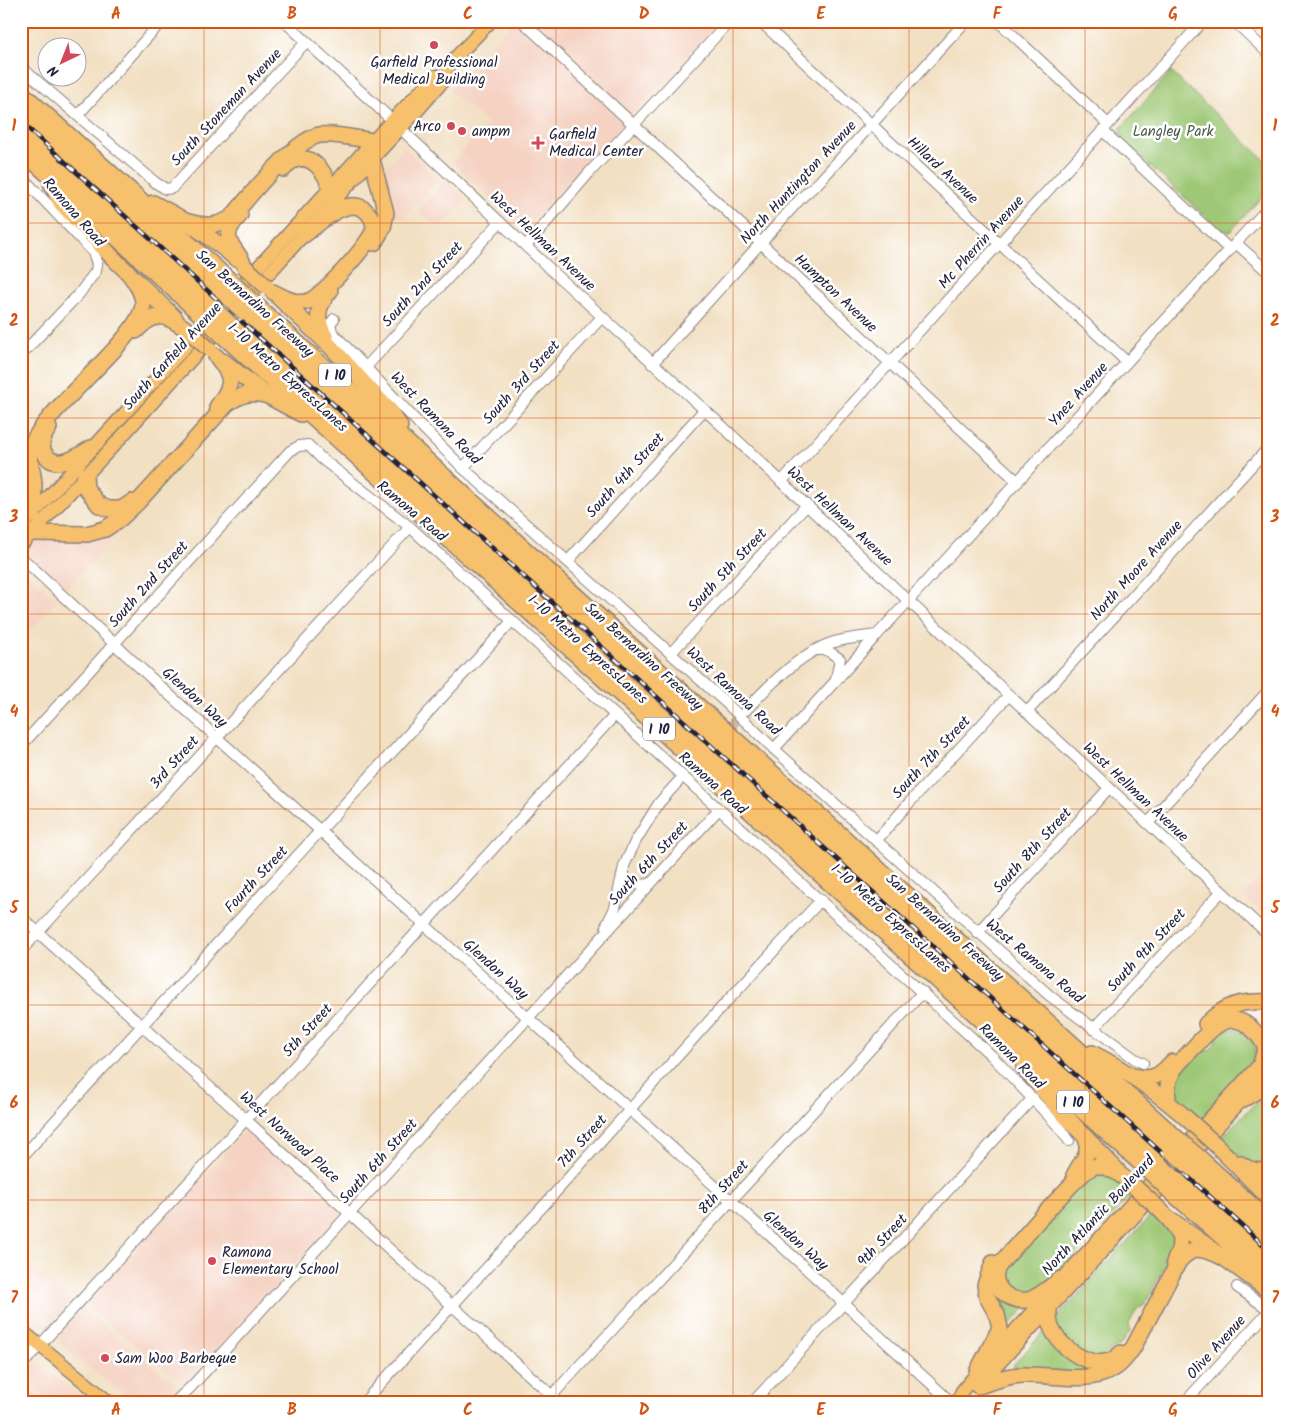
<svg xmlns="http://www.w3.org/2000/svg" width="1289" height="1423" viewBox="0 0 1289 1423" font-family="Kalam,sans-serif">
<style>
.built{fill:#f5d2c2}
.green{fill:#9ec875;stroke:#607558}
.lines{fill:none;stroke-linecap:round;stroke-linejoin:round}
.minor-tunnel{stroke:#c8baa8;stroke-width:10;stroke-dasharray:10 5;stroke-linecap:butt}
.minor-casing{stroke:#8a817f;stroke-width:12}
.major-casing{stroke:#8a817f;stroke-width:15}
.highway-casing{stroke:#8a817f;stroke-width:18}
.minor{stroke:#fff;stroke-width:10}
.major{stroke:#f7c06c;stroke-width:12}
.highway{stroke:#f7c06c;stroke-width:15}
.rail-casing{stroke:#22223b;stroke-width:4.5}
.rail{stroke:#fff;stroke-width:2.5;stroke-dasharray:8;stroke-linecap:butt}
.highway-bridge-casing{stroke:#8a817f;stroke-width:18;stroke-linecap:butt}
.highway-bridge{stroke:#f7c06c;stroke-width:15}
.grid{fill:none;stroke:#d45411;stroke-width:1;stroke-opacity:0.55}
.poi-dot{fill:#d1495b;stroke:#fff;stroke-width:2}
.labels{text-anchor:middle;stroke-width:5;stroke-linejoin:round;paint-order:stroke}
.shield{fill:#fff;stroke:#646476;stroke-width:1}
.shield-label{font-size:14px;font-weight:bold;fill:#22223b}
.poi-label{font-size:15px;fill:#22223b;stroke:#fff;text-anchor:start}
.street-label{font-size:15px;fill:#22223b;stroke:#fff}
.park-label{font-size:15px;fill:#4d5c4f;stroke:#fff}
.neatline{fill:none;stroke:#d45411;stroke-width:2}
.grid-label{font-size:16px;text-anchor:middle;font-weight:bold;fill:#d45411}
</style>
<rect width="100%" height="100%" fill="#fff"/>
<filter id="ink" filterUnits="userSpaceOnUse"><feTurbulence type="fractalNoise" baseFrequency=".02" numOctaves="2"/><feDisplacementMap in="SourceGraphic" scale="10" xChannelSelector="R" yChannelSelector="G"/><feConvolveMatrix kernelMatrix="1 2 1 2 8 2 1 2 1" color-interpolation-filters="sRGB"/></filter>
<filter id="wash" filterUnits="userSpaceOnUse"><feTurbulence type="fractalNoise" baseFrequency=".0096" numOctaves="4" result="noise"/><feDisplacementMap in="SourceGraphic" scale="20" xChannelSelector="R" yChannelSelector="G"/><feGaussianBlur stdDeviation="1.12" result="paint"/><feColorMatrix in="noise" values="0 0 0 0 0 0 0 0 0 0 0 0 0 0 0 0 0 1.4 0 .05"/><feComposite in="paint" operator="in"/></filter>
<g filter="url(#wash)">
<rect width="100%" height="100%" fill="#f2e0c3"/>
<!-- built -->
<g class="built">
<polygon points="513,21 720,21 524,230 452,162 488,124 449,91"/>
<polygon points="404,147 438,180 404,218 396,216 381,173"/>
<polygon points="446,180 467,200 439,228 418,211"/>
<polygon points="128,522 65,590 26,554 27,546 37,540"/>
<polygon points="21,568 57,601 21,640"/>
<polygon points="1268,868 1268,919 1242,896"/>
<polygon points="245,1131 249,1131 338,1210 338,1217 185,1385 85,1305"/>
<polygon points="21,1256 70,1301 46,1328 40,1327 21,1312"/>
<polygon points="82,1309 182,1389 170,1402 132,1402 60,1343 59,1337 61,1332"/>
<polygon points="38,1363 87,1402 21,1402 21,1375 32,1364"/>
</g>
<!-- green -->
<g class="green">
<polygon points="1171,72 1268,163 1268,190 1230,232 1219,229 1123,141 1120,129"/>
<path d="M1233,1028L1246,1036L1256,1045L1254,1061L1199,1120C1174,1100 1164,1078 1194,1055C1204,1047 1214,1057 1217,1034L1223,1030Z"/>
<polygon points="1268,1093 1268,1163 1257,1166 1232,1151 1220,1139 1264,1094"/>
<path d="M1104,1174L1121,1183L1133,1193L1009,1326C994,1317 993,1293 992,1277L1034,1235L1042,1233L1055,1218L1054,1209L1083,1181Z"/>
<polygon points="1154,1212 1174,1237 1173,1248 1146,1303 1137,1309 1129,1324 1130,1332 1120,1345 1107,1353 1092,1373 1014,1371 1014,1364"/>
</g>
</g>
<g filter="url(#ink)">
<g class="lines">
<!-- minor-tunnel -->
<polyline class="minor-tunnel" points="678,782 745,711"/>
<!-- minor casing -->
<g class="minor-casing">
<g id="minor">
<polyline points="284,21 382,111 550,269 720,424 1027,712 1268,934"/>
<polyline points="522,21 1018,482"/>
<polyline points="760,21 1127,362"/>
<polyline points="998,21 1108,124"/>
<polyline points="1234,21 1268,53"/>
<polyline points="21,67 156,183 166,189 172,188 306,42"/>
<polyline points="78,115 162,21"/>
<polyline points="1102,130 1230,250"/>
<polyline points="21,176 93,252 97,264 96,271 93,275 79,294 21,355"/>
<polyline points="1236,243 1268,272"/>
<polyline points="526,246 589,173 730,21"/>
<polyline points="334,319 330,324 332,332 421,426 463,468 724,701 774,749 1050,996 1135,1059 1143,1063"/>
<polyline points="652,364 802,197 818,183 966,21"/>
<polyline points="366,367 500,222"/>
<polyline points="463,468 602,317"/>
<polyline points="781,482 1203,21"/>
<polyline points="21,557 164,690 787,1251 951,1402"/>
<polyline points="568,561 704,410"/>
<polyline points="817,650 827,650 840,659 836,678"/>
<polyline points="671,653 806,506"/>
<path d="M746,710C767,687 801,653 831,643C846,638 862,637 877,635L1268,208"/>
<polyline points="1027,712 1268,448"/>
<polyline points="21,746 290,451 299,446 308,445 322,459 410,527 615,715 991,1055 1061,1129 1069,1141"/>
<polyline points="774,749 877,635"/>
<polyline points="1148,823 1268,691"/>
<polyline points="876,841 909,803 1009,695"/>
<path d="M624,871V878C631,885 639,886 649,884"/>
<polyline points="21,917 559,1402"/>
<polyline points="606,926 615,908 624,866 635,842 659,803 678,782"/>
<polyline points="977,933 1109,788"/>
<polyline points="21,951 410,527"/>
<polyline points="1093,1029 1221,892"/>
<polyline points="21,1158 512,621"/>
<polyline points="1237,1287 1268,1309"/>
<polyline points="21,1366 615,715"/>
<polyline points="175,1402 191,1387 719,809"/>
<polyline points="364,1402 546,1203 720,1009 821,900"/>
<polyline points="546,1402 923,992"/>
<polyline points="753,1402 1033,1098"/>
<polyline points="1185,1402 1268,1312"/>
</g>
</g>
<!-- major casing -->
<g class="major-casing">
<g id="major">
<polyline points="21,527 385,128 435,76 442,76 454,59 491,21"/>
<polyline points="21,545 116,443 372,159 417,111 443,81 442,76"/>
<polyline points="21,1330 109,1402"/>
<polyline points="977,1387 1268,1072"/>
<polyline points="957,1402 962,1391 987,1361 1267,1056"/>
</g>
</g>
<!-- highway casing -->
<g class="highway-casing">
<g id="highway">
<polyline points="21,92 232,282"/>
<polyline points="21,110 223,292"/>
<polyline points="21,135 211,306"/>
<polyline points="21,150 202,316"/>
<polyline points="372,159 386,213 383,228 374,243"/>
<path d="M284,169C286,166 290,162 293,161C311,151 327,174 330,189"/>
<polyline points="51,183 61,203 115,260 175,318"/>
<path d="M153,203C183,218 210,236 235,258"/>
<path d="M240,215C216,240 236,245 245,267"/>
<path d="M185,221C204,226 213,228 231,218C249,197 295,139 320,135C335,133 358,139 373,141"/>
<path d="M273,292C283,297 298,306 309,301C322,296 373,241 374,228C374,221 370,215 366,211C348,194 319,224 304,235"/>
<polyline points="279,298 332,348 391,413 400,426"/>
<polyline points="254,303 551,573 1179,1140"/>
<polyline points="245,313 1170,1150"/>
<polyline points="233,327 660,714 911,936 1158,1163"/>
<path d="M136,331C156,309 167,315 189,331"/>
<polyline points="224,337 1150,1172"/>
<path d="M326,338C315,319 316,308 330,291"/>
<path d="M216,356C234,379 234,383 217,407"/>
<polyline points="223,361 266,395 301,414"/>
<path d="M49,428C47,431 44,435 43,439C39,451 49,464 62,462C72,461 83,453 91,448"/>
<polyline points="85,475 86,488 99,505 109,509 121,509 132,502"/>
<path d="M32,515C33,505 34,495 34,485C34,471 26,457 32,444C47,406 145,335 143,302C142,290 134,281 128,272"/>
<path d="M31,533L87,534L105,529L120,519L138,502L228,403C243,394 248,392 266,395"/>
<path d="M1206,1024C1226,1004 1241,1001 1268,1002"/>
<path d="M1092,1053C1130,1072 1162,1096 1193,1124"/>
<path d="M1024,1067C1053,1104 1085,1137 1117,1170"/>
<path d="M1134,1076C1153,1081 1159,1076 1172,1062"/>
<polyline points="1242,1100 1268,1084"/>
<path d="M1168,1102C1165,1072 1176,1067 1195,1046C1203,1038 1211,1028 1221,1023C1241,1012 1257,1032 1266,1047L1261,1063"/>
<polyline points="1216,1145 1268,1197"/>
<polyline points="1202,1160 1268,1220"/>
<path d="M1239,1163C1249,1170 1256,1172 1268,1170"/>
<polyline points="1193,1169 1268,1237"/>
<polyline points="1074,1175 1087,1153 1087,1140"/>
<polyline points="1180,1183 1268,1262"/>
<polyline points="1172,1193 1268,1278"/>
<path d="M1158,1208C1176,1226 1188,1237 1174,1262"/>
<polyline points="1173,1221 1268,1290"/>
<path d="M1061,1279C1052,1285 1042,1295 1031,1299C1013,1305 990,1289 997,1269C999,1265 1004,1260 1007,1256C1021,1241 1081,1168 1096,1166C1111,1165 1126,1179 1136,1188"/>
<path d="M1049,1311C1049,1316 1049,1322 1051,1327C1060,1350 1100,1377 1121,1353"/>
<polyline points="977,1372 1000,1328 997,1315 987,1297 985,1285 993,1263"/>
<path d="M979,1386C994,1381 1008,1375 1024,1375C1053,1374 1089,1385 1115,1368C1123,1363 1128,1355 1133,1348L1179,1261C1194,1245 1203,1248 1222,1257"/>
</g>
</g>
<!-- minor -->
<use href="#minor" class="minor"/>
<!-- major -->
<use href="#major" class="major"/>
<!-- highway -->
<use href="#highway" class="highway"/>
<!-- rail casing -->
<g class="rail-casing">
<polyline id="rail" points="21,122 1268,1249"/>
</g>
<!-- rail -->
<use href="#rail" class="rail"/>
<!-- highway-bridge casing -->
<g class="highway-bridge-casing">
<g id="highway-bridge">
<polyline points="245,267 267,287"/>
<polyline points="232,282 254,303"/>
<polyline points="223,292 245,313"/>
<polyline points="211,306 233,327"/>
<polyline points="202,316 224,337"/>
<polyline points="189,331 210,350"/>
<polyline points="1193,1124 1216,1145"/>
<polyline points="1179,1140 1202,1160"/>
<polyline points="1170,1150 1193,1169"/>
<polyline points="1158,1163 1180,1183"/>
<polyline points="1150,1172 1172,1193"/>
<polyline points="1136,1188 1158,1208"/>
</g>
</g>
<!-- highway-bridge -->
<use href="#highway-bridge" class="highway-bridge"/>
</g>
</g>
<!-- grid -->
<path class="grid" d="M204,21V1402M380,21V1402M556,21V1402M733,21V1402M909,21V1402M1085,21V1402M21,223H1268M21,418H1268M21,614H1268M21,809H1268M21,1005H1268M21,1200H1268"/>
<!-- markers -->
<g class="poi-dot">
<circle cx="434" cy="45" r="5"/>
<circle cx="451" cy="126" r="5"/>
<circle cx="462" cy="131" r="5"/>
<path d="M535.5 135.5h5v5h5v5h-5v5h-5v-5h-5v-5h5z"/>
<circle cx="212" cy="1261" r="5"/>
<circle cx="105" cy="1358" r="5"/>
</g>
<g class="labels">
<!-- shield labels -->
<g class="shield">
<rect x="319" y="363.5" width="32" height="23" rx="4"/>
<rect x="643" y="717.5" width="32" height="23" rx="4"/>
<rect x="1057" y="1090.5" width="32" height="23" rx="4"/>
</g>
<g class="shield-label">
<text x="335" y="380">I 10</text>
<text x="659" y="734">I 10</text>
<text x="1073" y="1107">I 10</text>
</g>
<!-- poi labels -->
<g class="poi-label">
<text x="434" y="67" text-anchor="middle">Garfield Professional<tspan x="434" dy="17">Medical Building</tspan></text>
<text x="441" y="131" text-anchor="end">Arco</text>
<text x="472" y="136">ampm</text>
<text x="549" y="139">Garfield<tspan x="549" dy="17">Medical Center</tspan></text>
<text x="222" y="1257">Ramona<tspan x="222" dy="17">Elementary School</tspan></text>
<text x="115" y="1363">Sam Woo Barbeque</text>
</g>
<!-- street labels -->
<g class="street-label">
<text transform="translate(226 107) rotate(-47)" y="5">South Stoneman Avenue</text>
<text transform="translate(943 170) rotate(43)" y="5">Hillard Avenue</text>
<text transform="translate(798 182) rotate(-47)" y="5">North Huntington Avenue</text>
<text transform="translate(74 212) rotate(49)" y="5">Ramona Road</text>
<text transform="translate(543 241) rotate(43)" y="5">West Hellman Avenue</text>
<text transform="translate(981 242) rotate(-48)" y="5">Mc Pherrin Avenue</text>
<text transform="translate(422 284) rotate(-47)" y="5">South 2nd Street</text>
<text transform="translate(836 293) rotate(43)" y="5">Hampton Avenue</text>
<text transform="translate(255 303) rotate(42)" y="5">San Bernardino Freeway</text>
<text transform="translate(172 356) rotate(-48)" y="5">South Garfield Avenue</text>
<text transform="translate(288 377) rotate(42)" y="5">I-10 Metro ExpressLanes</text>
<text transform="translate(521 382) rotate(-48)" y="5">South 3rd Street</text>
<text transform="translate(1078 394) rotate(-48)" y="5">Ynez Avenue</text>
<text transform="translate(436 418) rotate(46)" y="5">West Ramona Road</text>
<text transform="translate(625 475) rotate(-48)" y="5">South 4th Street</text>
<text transform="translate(412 511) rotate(40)" y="5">Ramona Road</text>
<text transform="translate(840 516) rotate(43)" y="5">West Hellman Avenue</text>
<text transform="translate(727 570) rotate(-47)" y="5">South 5th Street</text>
<text transform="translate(1136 570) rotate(-48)" y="5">North Moore Avenue</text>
<text transform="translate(148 584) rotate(-48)" y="5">South 2nd Street</text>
<text transform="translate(588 649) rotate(42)" y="5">I-10 Metro ExpressLanes</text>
<text transform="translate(644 656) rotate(42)" y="5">San Bernardino Freeway</text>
<text transform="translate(734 691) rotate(43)" y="5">West Ramona Road</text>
<text transform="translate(195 697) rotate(42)" y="5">Glendon Way</text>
<text transform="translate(931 757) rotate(-47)" y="5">South 7th Street</text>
<text transform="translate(174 762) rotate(-48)" y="5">3rd Street</text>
<text transform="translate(713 783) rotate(42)" y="5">Ramona Road</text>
<text transform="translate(1136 792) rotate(43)" y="5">West Hellman Avenue</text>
<text transform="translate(1032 850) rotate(-48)" y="5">South 8th Street</text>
<text transform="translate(648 863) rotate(-47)" y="5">South 6th Street</text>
<text transform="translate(256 879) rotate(-47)" y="5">Fourth Street</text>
<text transform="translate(891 918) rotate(42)" y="5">I-10 Metro ExpressLanes</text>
<text transform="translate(945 927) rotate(42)" y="5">San Bernardino Freeway</text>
<text transform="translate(1146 950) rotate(-47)" y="5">South 9th Street</text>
<text transform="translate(1035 961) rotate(40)" y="5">West Ramona Road</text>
<text transform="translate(496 969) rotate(42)" y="5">Glendon Way</text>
<text transform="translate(307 1030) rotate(-48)" y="5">5th Street</text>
<text transform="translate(1012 1056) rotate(45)" y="5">Ramona Road</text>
<text transform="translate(290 1137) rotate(42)" y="5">West Norwood Place</text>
<text transform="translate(582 1141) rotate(-48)" y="5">7th Street</text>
<text transform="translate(378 1161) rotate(-48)" y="5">South 6th Street</text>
<text transform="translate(723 1187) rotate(-48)" y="5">8th Street</text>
<text transform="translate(1098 1215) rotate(-47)" y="5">North Atlantic Boulevard</text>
<text transform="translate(796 1240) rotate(42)" y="5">Glendon Way</text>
<text transform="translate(882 1240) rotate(-47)" y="5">9th Street</text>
<text transform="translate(1216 1347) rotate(-48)" y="5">Olive Avenue</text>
</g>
<!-- park labels -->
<g class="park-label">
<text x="1173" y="136">Langley Park</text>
</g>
</g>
<!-- margin -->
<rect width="1289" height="1423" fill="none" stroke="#fff" stroke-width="55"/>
<!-- north arrow -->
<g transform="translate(62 62) rotate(223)"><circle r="24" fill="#ffffff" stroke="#a7a7b1"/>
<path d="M0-4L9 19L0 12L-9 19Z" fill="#d1495b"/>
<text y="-8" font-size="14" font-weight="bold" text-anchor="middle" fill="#22223b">N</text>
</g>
<rect x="28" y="28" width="1234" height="1368" class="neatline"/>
<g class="grid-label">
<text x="116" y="19">A</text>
<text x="292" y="19">B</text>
<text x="468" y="19">C</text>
<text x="644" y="19">D</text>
<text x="821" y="19">E</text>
<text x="997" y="19">F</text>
<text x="1173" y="19">G</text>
<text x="14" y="131">1</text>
<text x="1275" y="131">1</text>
<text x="14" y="326">2</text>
<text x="1275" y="326">2</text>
<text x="14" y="522">3</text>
<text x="1275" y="522">3</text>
<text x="14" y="717">4</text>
<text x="1275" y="717">4</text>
<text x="14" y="913">5</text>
<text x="1275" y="913">5</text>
<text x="14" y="1108">6</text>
<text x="1275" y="1108">6</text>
<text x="14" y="1303">7</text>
<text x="1275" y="1303">7</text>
<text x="116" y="1415">A</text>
<text x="292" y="1415">B</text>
<text x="468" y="1415">C</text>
<text x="644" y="1415">D</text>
<text x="821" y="1415">E</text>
<text x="997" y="1415">F</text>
<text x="1173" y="1415">G</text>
</g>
</svg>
